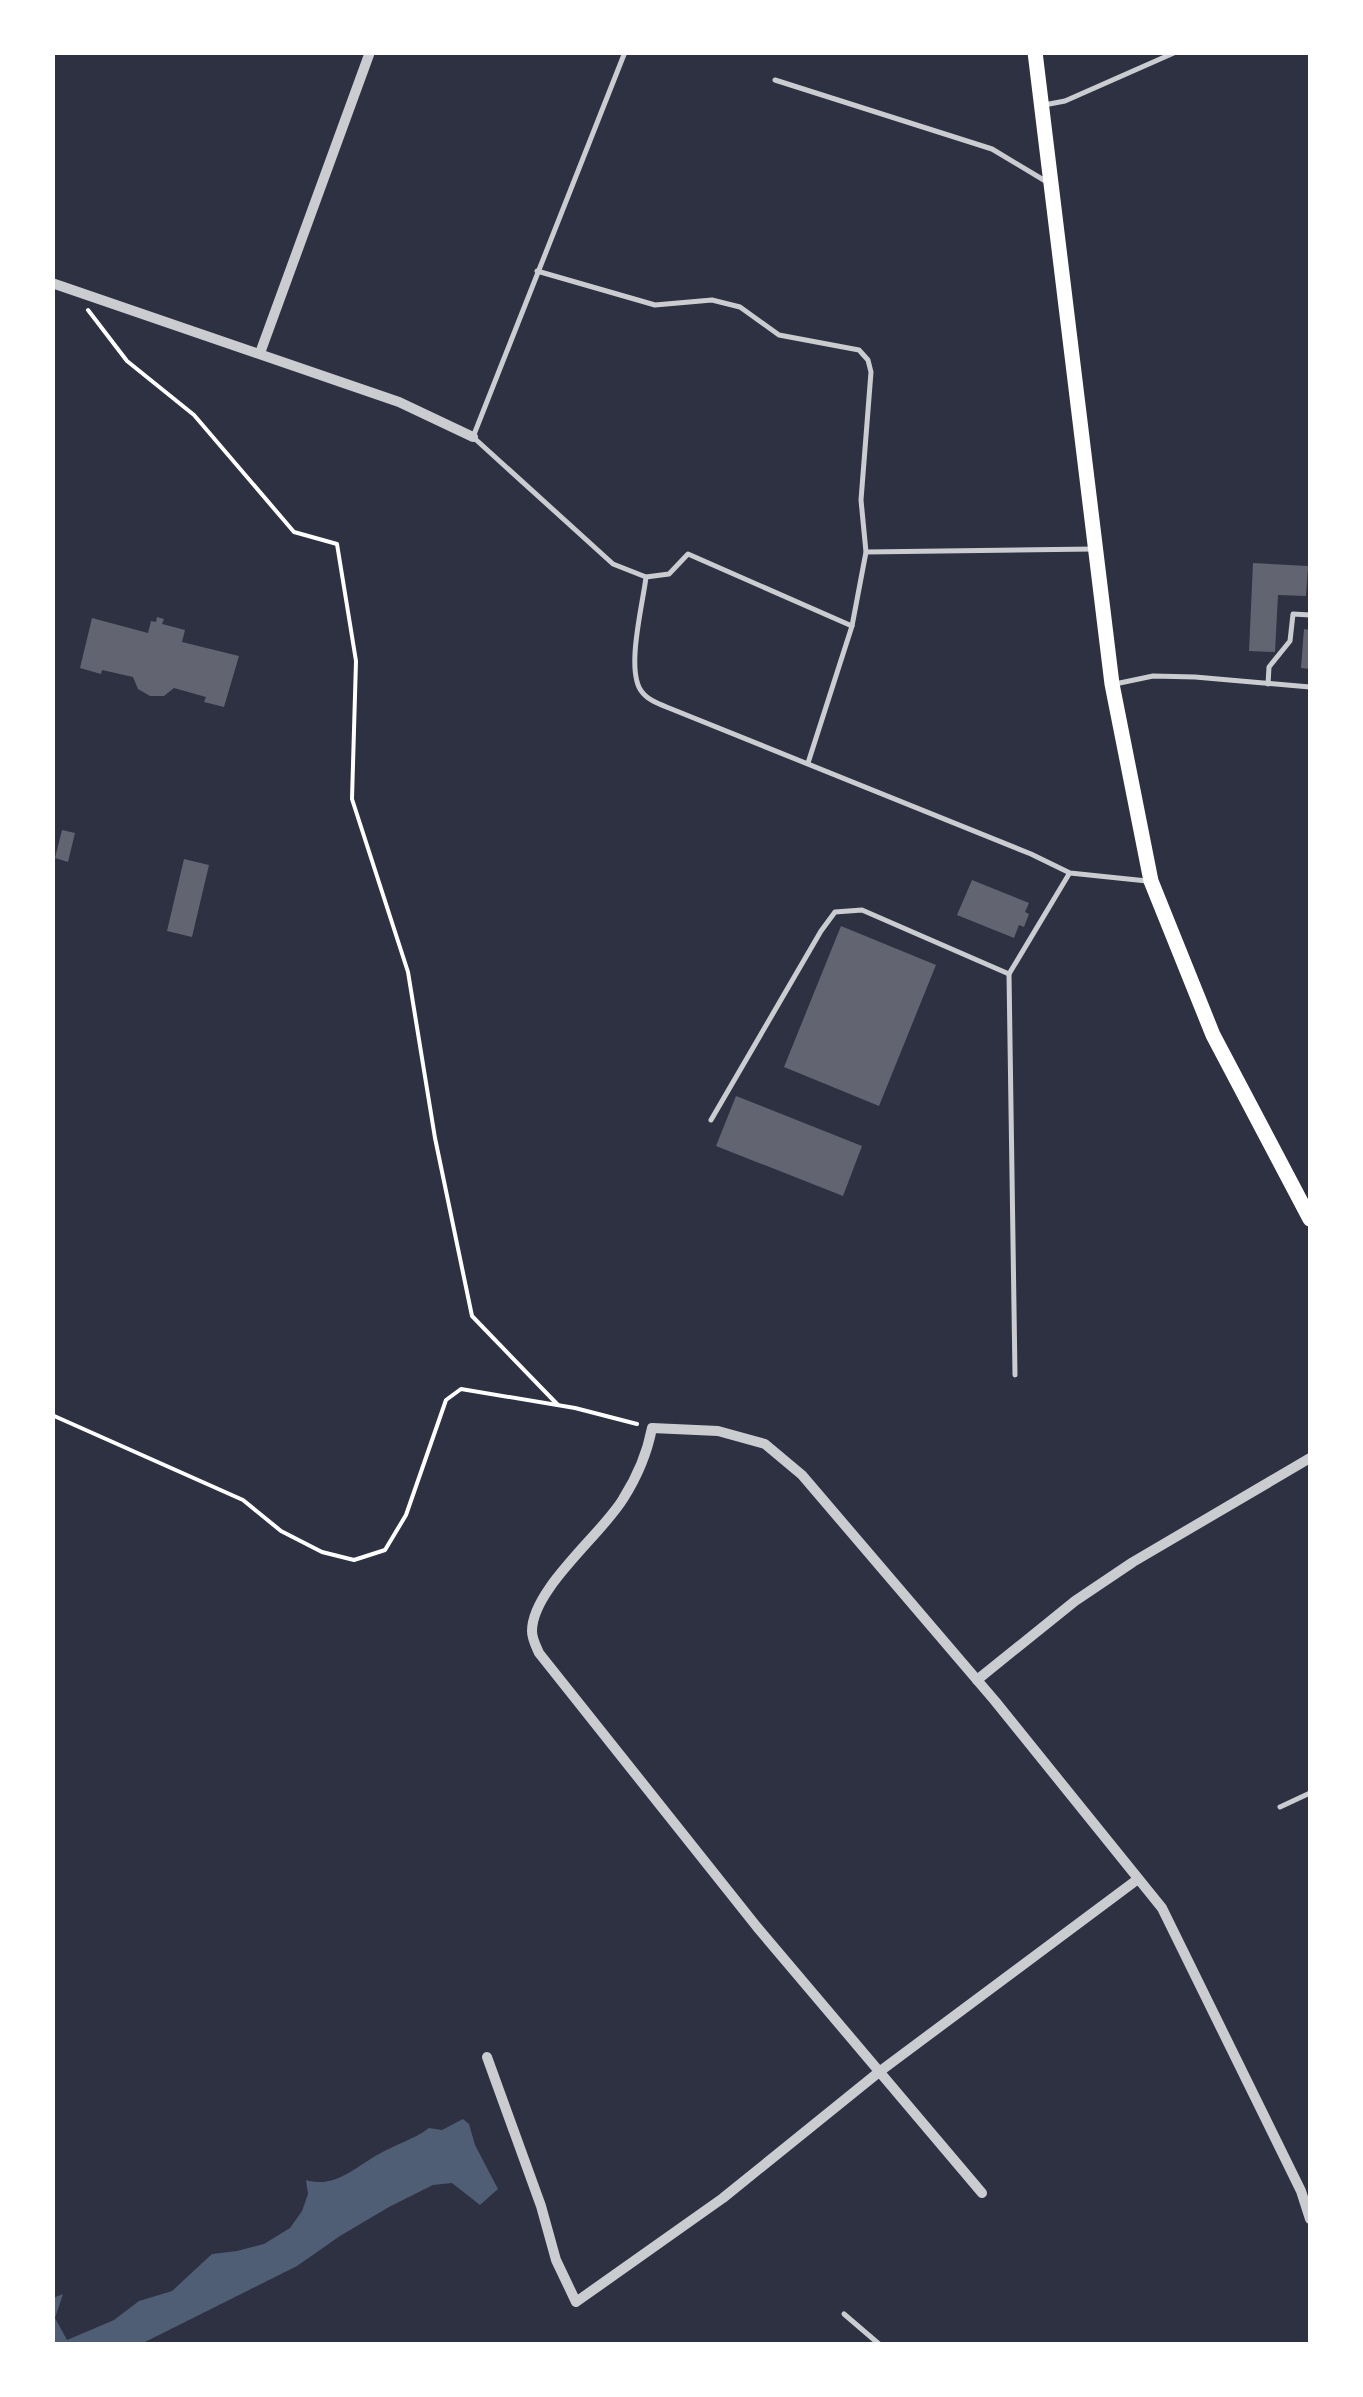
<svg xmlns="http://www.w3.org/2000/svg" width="1363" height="2397" viewBox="0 0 1363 2397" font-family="'Golos Text',sans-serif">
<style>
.water{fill:#4f5d75}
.building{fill:#626471}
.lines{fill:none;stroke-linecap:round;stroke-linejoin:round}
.path{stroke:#fff;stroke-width:4}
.service{stroke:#caccd0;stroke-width:5}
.minor{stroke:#caccd0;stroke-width:10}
.primary{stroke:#fff;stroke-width:15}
</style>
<rect width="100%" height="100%" fill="#2d3142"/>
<!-- water -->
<path class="water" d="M463,2119L469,2124L475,2145L498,2189L480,2205L452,2183L433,2185L389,2207L340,2236L297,2266L141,2344H53V2298L63,2294L55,2318L67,2340L114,2320L139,2301L172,2291L212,2254L237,2251L264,2244L290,2228L302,2211L308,2194L306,2180C335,2189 355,2167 379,2154C396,2144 413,2140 429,2128L442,2130Z"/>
<!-- building -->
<g class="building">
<polygon points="1253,563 1308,566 1306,596 1278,595 1275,652 1249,651"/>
<polygon points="157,617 164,619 162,624 185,630 182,642 239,656 224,707 204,702 206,697 174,688 164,696 150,696 138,689 133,677 102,670 101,674 80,668 92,618 148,633 151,621 156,622"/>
<polygon points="1304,629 1310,630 1310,669 1301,668"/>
<polygon points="62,830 75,833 68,862 55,858"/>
<polygon points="184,859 209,865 192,937 167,931"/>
<polygon points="972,880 1029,903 1025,912 1029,914 1024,927 1019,925 1014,938 957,915"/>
<polygon points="841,926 936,965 879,1106 784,1067"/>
<polygon points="736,1096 862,1146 843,1196 716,1146"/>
</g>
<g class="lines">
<!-- path -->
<g class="path">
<polyline points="88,310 127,361 194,415 294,532 337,544 356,661 352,799 408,972 435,1138 472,1316 558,1405"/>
<polyline points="52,1415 243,1500 281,1531 322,1552 354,1560 385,1550 406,1515 446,1400 461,1389 575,1408 637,1424"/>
</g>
<!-- service -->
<g class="service">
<polyline points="625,52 473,437 613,564 646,577 669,574 688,554 852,626"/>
<polyline points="775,80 992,149 1047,182"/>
<polyline points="1044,105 1065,101 1176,52"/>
<polyline points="537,271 655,305 712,300 740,307 779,335 859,350 868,360 871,372 861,500 866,552 852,626 808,763"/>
<polyline points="866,552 1094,549"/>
<path d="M646,577C643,604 625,671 642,692C648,700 659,704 669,708L1031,854L1070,873L1147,881"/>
<polyline points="1115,684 1153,676 1195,677 1310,687"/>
<polyline points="1268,684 1269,667 1290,641 1293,614 1310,615"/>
<polyline points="1009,974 1015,1375"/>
<polyline points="711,1120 821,931 835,912 862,910 1009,974 1069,874"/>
<polyline points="1280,1807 1310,1793"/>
<polyline points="844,2314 879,2344"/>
</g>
<!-- minor -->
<g class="minor">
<polyline points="52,283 399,402 473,437"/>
<polyline points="260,353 370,52"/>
<polyline points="977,1680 1075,1601 1133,1562 1310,1458"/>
<polyline points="487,2057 541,2206 556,2260 576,2302 723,2198 879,2072 1138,1879"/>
<path d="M982,2193L757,1927L539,1653C536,1646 532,1639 532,1631C532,1589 602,1534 623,1499C637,1477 647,1454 652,1428L718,1431L765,1444L802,1475L995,1701L1162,1908L1301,2191L1310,2219"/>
</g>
<!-- primary -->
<polyline class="primary" points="1035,52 1112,684 1151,881 1213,1035 1310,1219"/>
</g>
<!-- border -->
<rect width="1363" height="2397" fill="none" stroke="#ffffff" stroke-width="110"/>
</svg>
